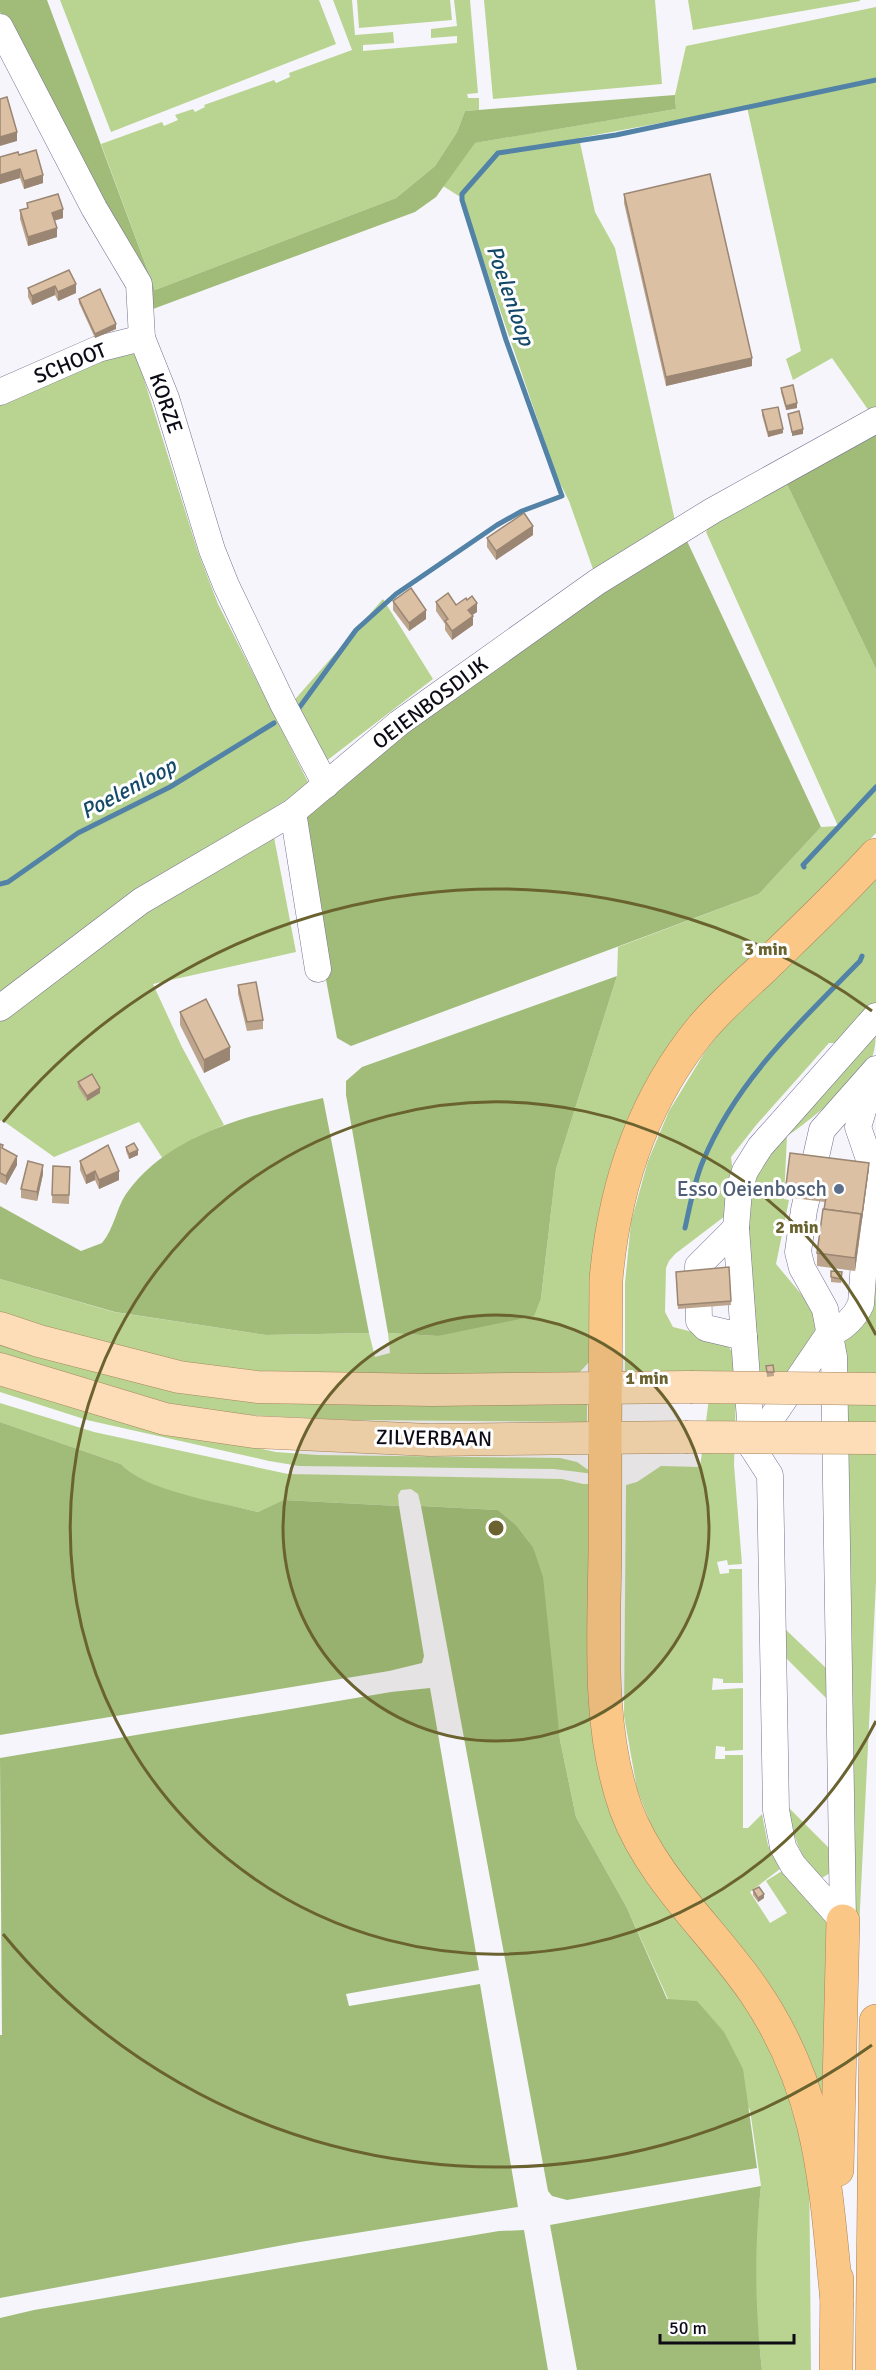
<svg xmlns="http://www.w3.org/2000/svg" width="876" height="2370" viewBox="0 0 876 2370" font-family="Signika,sans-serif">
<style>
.green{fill:#b8d490}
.forest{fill:#a0bc78}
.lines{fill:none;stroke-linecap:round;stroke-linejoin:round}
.stream{stroke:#5282a6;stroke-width:5}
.minor-casing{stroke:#777191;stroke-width:27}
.major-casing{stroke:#a8855f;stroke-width:33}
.highway-casing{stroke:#a8855f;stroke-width:34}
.minor{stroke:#fff;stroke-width:26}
.major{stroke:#fdddb7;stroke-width:32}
.highway{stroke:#fbc787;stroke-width:33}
.major-bridge-casing{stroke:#a8855f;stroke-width:33;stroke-linecap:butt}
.major-bridge{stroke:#fdddb7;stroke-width:32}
.wall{fill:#bda58d}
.shaded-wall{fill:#9a8673}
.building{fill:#dcc0a4;stroke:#9a8673;stroke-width:1.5}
.ring{fill:none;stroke:#6a632f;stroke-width:3}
.service-dot{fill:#5c6f8a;stroke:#fff;stroke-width:2}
.labels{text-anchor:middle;stroke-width:6;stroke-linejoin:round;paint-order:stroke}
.street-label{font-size:21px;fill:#0d0b16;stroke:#fff}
.service-label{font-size:21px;fill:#4e5e75;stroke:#fff;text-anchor:end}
.water-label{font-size:22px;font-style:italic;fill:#144a69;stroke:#fff}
.centre{fill:#6a632f;stroke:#fff;stroke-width:3}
.ring-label{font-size:18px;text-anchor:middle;font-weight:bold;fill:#6a632f;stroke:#fff;stroke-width:6;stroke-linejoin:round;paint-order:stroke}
</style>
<rect width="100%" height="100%" fill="#f6f5fc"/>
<!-- green -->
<g class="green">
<polygon points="60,0 319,0 336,44 111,132"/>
<polygon points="333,0 352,0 355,35 393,32 394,43 363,45 363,51 457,43 457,36 431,38 431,29 457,26 454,0 470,0 478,93 467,94 468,98 479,98 479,110 465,111 457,132 435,166 396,198 155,290 101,144 162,122 164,126 178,120 175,115 193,109 195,112 205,107 204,105 274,80 276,83 290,77 289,73 352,50"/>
<polygon points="357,0 450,0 452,20 359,28"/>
<polygon points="484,0 655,0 662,84 493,99"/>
<polygon points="688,0 860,0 860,1 693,30"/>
<polygon points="876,7 876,408 869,411 832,358 793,380 786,359 801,351 747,107 579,138 595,212 615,248 675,521 594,572 569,501 557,477 462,198 443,186 474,143 676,109 675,95 686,46"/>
<polygon points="121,350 134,352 137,357 198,552 218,604 308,782 302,790 145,889 0,999 0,403"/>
<polygon points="783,476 876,669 876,833 670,1055 591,1360 575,1377 221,1372 0,1318 0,1279 114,1312 266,1335 369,1333 375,1357 390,1353 388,1333 438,1336 541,1298 556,1169 617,976 618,947 759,894 821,827 838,826 706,532 709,526"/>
<polygon points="383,599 433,679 325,762 290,705"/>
<polygon points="273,832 296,952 153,984 182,1047 224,1125 193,1139 163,1159 139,1122 54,1157 2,1120 0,1121 0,1018 109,930"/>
<polygon points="876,864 876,1006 844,1043 829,1043 757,1124 731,1157 734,1182 729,1213 675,1254 669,1261 666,1268 665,1312 673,1327 717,1338 726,1343 737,1359 734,1465 742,1564 728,1565 727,1560 717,1562 720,1574 729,1573 729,1569 742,1569 743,1683 723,1683 723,1679 713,1678 712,1690 743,1688 743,1750 725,1751 725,1747 716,1746 715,1759 725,1759 725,1755 743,1755 743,1828 748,1828 762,1814 768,1845 780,1869 750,1892 770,1923 787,1913 766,1881 782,1871 833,1930 833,2147 664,1858 637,1789 624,1716 626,1485 637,1482 661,1466 700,1467 711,1383 625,1375 625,1283 631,1222 648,1161 669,1111 705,1052 753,988"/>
<path d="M876,1028C876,1040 875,1054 869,1065C863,1077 801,1128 787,1136L784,1199L789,1200L776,1264L817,1313V1334L773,1402L758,1391L743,1222L757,1168Z"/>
<polygon points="876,1235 876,1582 855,2011 842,1341"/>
<polygon points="0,1339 53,1356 587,1402 587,1422 351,1420 197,1413 0,1360"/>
<polygon points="0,1381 116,1417 276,1452 317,1455 560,1458 577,1462 594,1474 554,1469 299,1466 269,1461 87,1420 0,1392"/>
<path d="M0,1403L94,1432L288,1474L562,1479L583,1484H600L595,1746L773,2040L809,2153L811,2370H762L755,2302L756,2232L761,2186L750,2110L668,1999L627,1908L576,1817L560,1740L533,1547L516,1525L498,1510L421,1506L418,1494L411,1489L401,1490L398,1495L399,1506L283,1500L258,1512C218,1502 149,1494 121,1464L0,1422Z"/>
<polygon points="784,1628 828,1670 829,1701 786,1658"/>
<path d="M787,1806L832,1851L833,1871L822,1878C799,1859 793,1834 787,1806Z"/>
</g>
<!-- forest -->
<g class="forest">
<polygon points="0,0 47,0 155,290 396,198 435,166 457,132 465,111 675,95 676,109 475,143 436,197 415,212 153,309 0,12"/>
<polygon points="876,428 876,669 783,476"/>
<polygon points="687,541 821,827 759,894 351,1046 337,1038 296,821 413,724 472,681 679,543"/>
<polygon points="617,976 556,1169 541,1298 534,1316 438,1336 388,1333 346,1095 346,1081 362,1067"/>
<path d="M323,1098L369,1333L266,1335L115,1312L0,1279V1206L81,1251L102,1243C114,1229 116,1209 126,1194C170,1132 253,1115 323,1098Z"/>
<path d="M0,1422L121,1464C147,1492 220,1502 258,1512L283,1500L399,1506L424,1656L422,1663L389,1671L0,1735Z"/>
<polygon points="421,1506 498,1510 516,1525 533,1547 543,1577 560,1740 576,1817 627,1908 667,1999 697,2001 724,2032 743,2069 757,2168 567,2200 552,2196 548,2191"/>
<polygon points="430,1688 479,1970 346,1994 349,2006 480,1984 518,2207 300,2242 0,2298 0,2035 2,2035 0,1758 391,1692"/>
<path d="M761,2186C754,2251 755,2304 762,2370H577L550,2225Z"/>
<polygon points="524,2230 548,2370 0,2370 0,2318 34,2310 499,2231"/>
</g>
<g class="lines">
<!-- stream -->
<g class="stream">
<polyline points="299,708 356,630 396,594 497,525 522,511 562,496 506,340 462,200 462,194 498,153 616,135 876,80"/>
<polyline points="804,867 803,865 876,787"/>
<polyline points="0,884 8,882 78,833 170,787 274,723"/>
<path d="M685,1228C690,1206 694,1182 703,1161C736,1081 800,1022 860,961L862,956"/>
</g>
<!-- minor casing -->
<g class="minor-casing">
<g id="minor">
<polyline points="0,27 94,208 139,284 142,338 166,398 212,550 226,585 283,704 326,785"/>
<polyline points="0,392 98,349 142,338"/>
<polyline points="293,812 318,969"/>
<polyline points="0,1008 141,901 293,812 399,723 597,582 712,511 876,420"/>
<polyline points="736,1228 698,1266 699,1321 706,1328 744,1337"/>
<path d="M752,1447L830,1332C843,1331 856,1315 861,1304L871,1165L858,1127L872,1081"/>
<polyline points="843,1921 793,1865 783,1847 776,1810 770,1475 752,1447 736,1228 739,1190 745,1171 760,1147 876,1016"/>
<polyline points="843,1921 834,1357 825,1309 802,1268 798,1252 804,1210 822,1130 876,1069"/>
</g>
</g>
<!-- major casing -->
<g class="major-casing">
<g id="major">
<polyline points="0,1328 39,1341 179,1377 257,1387 432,1390 690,1387"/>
<polyline points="0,1369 165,1419 254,1432 430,1440 685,1437"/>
</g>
</g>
<!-- highway casing -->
<g class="highway-casing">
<g id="highway">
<polyline points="837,2170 843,1921"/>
<path d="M837,2301C825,2184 823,2092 754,1991C713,1931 652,1879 626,1809C597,1728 604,1636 605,1551C605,1461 605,1370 606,1280C614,1188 642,1101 702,1028C719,1008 740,989 760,971C799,933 839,896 876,855"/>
<polyline points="836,2370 837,2279"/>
<polyline points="872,2370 876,2021"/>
</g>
</g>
<!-- minor -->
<use href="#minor" class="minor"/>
<!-- major -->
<use href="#major" class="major"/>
<!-- highway -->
<use href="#highway" class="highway"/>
<!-- major-bridge casing -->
<g class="major-bridge-casing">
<g id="major-bridge">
<polyline points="690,1387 876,1389"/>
<polyline points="685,1437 876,1438"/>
</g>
</g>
<!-- major-bridge -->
<use href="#major-bridge" class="major-bridge"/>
</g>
<!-- wall -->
<g class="wall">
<polygon points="19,155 43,183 24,189 20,178 0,184 0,157"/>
<polygon points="624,194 752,366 666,386 624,203"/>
<polygon points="27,203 63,218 54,221 57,237 28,246 20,219 20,210 27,208"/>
<polygon points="69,270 76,293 58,301 55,295 32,305 28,297 28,288"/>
<polygon points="79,299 116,329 95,338 79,303"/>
<polygon points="781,388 797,408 786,410 781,392"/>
<polygon points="762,410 783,433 768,437 762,415"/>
<polygon points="533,535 496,560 487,547 487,538"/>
<polygon points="393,601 426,619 409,631 393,610"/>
<polygon points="436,602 456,605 477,612 472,615 473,625 452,640 445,630 445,624 436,611"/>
<polygon points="238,985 263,1020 263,1029 247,1031 238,994"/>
<polygon points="180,1012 230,1060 204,1073 180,1025"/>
<polygon points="78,1082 100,1093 87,1101 78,1087"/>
<polygon points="0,1144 17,1165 6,1185 0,1182"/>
<polygon points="126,1147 138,1155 129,1159 126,1151"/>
<polygon points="80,1161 119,1180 99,1189 95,1180 86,1184 80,1170"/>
<polygon points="53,1166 70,1167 69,1204 52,1203"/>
<polygon points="869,1168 855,1271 817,1266 817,1253 825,1202 785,1197 785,1193"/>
<polygon points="43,1174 37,1201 21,1198 21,1189"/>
<polygon points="729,1267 731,1305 678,1309 676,1276"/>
<polygon points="831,1277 842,1277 841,1283 831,1282"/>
<polygon points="773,1365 774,1376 767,1377 766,1366"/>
<polygon points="753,1890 764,1898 758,1902 753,1895"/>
</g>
<!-- shaded-wall -->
<g class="shaded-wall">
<polygon points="17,132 17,141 0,146 0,137"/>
<polygon points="20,169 20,178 0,184 0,175"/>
<polygon points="43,175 43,183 24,189 24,181"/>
<polygon points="63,209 63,218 52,221 52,213"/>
<polygon points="57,228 57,237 28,246 28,237"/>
<polygon points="76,284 76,293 58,301 58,292"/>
<polygon points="55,286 55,295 32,305 32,296"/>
<polygon points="116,324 116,329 95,338 95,334"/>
<polygon points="752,358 752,366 666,386 666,377"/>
<polygon points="797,403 797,408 786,410 786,406"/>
<polygon points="783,429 783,433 768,437 768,432"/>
<polygon points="803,429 803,434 792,436 792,432"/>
<polygon points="533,526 533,535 496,560 496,551"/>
<polygon points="477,603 477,612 468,618 468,610"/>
<polygon points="426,610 426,619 409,631 409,623"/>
<polygon points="473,616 473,625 452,640 452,631"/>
<polygon points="230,1047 230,1060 204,1073 204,1060"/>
<polygon points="100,1088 100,1093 87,1101 87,1096"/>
<polygon points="138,1150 138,1155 129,1159 129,1154"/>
<polygon points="17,1156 17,1165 6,1185 6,1176"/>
<polygon points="869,1163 869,1168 855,1271 855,1258"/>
<polygon points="43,1165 43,1174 37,1201 37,1192"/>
<polygon points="95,1171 95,1180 86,1184 86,1176"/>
<polygon points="119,1171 119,1180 99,1189 99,1180"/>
<polygon points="764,1894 764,1898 758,1902 758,1898"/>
</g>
<!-- building -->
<g class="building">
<polygon points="7,97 17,132 0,137 0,99"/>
<polygon points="36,150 43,175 24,181 20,169 0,175 0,157 18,152 19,155"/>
<polygon points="710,174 752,358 666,377 624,194"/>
<polygon points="58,194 63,209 52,213 57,228 28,237 20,210 28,208 27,203"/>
<polygon points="69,270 76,284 58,292 55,286 32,296 28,288"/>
<polygon points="100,289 116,324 95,334 79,299"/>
<polygon points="793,385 797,403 786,406 781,388"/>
<polygon points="778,407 783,429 768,432 762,410"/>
<polygon points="799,411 803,429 792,432 788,414"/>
<polygon points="524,513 533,526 496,551 487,538"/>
<polygon points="411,588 426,610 409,623 393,601"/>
<polygon points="448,593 456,605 466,598 467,600 472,596 477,603 468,610 473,616 452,631 445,621 448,619 436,602"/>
<polygon points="256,982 263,1020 247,1022 238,985"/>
<polygon points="206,999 230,1047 204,1060 180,1012"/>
<polygon points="92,1074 100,1088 87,1096 78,1082"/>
<polygon points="134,1143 138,1150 129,1154 126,1147"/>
<polygon points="0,1144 3,1145 2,1148 17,1156 6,1176 0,1173"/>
<polygon points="108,1145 119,1171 99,1180 95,1171 86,1176 80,1161"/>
<polygon points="790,1153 869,1163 861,1222 861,1214 824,1209 826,1198 785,1193"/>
<polygon points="28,1161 43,1165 37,1192 21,1189"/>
<polygon points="53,1166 70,1167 69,1195 52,1195"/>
<polygon points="823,1209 861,1214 855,1258 817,1253"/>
<polygon points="729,1267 731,1301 678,1305 676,1272"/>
<polygon points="831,1271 842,1272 841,1279 831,1277"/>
<polygon points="773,1365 774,1372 767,1372 766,1366"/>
<polygon points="759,1887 764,1894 758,1898 753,1890"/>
</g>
<!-- distance rings -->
<circle cx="496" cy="1528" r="213" fill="#6a632f" fill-opacity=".12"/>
<g class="ring">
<circle cx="496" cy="1528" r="213"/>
<path d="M876 1721A426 426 0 1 1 876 1335"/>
<path d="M872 2045A639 639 0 0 1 3 1934M3 1122A639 639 0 0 1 872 1011"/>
</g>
<!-- markers -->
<circle class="service-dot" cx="839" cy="1189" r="6"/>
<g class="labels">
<!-- street labels -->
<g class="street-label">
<text transform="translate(70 363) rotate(-22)" y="7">SCHOOT</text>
<text transform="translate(166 403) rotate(71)" y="7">KORZE</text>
<text transform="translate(430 703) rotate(-37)" y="7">OEIENBOSDIJK</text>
<text transform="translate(434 1438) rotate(1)" y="7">ZILVERBAAN</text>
</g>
<!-- service labels -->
<g class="service-label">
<text x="827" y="1196">Esso Oeienbosch</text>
</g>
<!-- water labels -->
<g class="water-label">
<text transform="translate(511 295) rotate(71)" y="8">Poelenloop</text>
<text transform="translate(128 788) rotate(-28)" y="8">Poelenloop</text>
</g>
</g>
<circle cx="496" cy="1528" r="9" class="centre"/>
<g class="ring-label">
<text x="766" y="955">3 min</text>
<text x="797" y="1233">2 min</text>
<text x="647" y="1384">1 min</text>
</g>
<!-- scale -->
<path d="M660 2334v9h134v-9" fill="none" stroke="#0d0b16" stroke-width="3"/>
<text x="669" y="2334" font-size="18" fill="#0d0b16" stroke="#ffffff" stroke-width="4.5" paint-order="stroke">50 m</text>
</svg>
